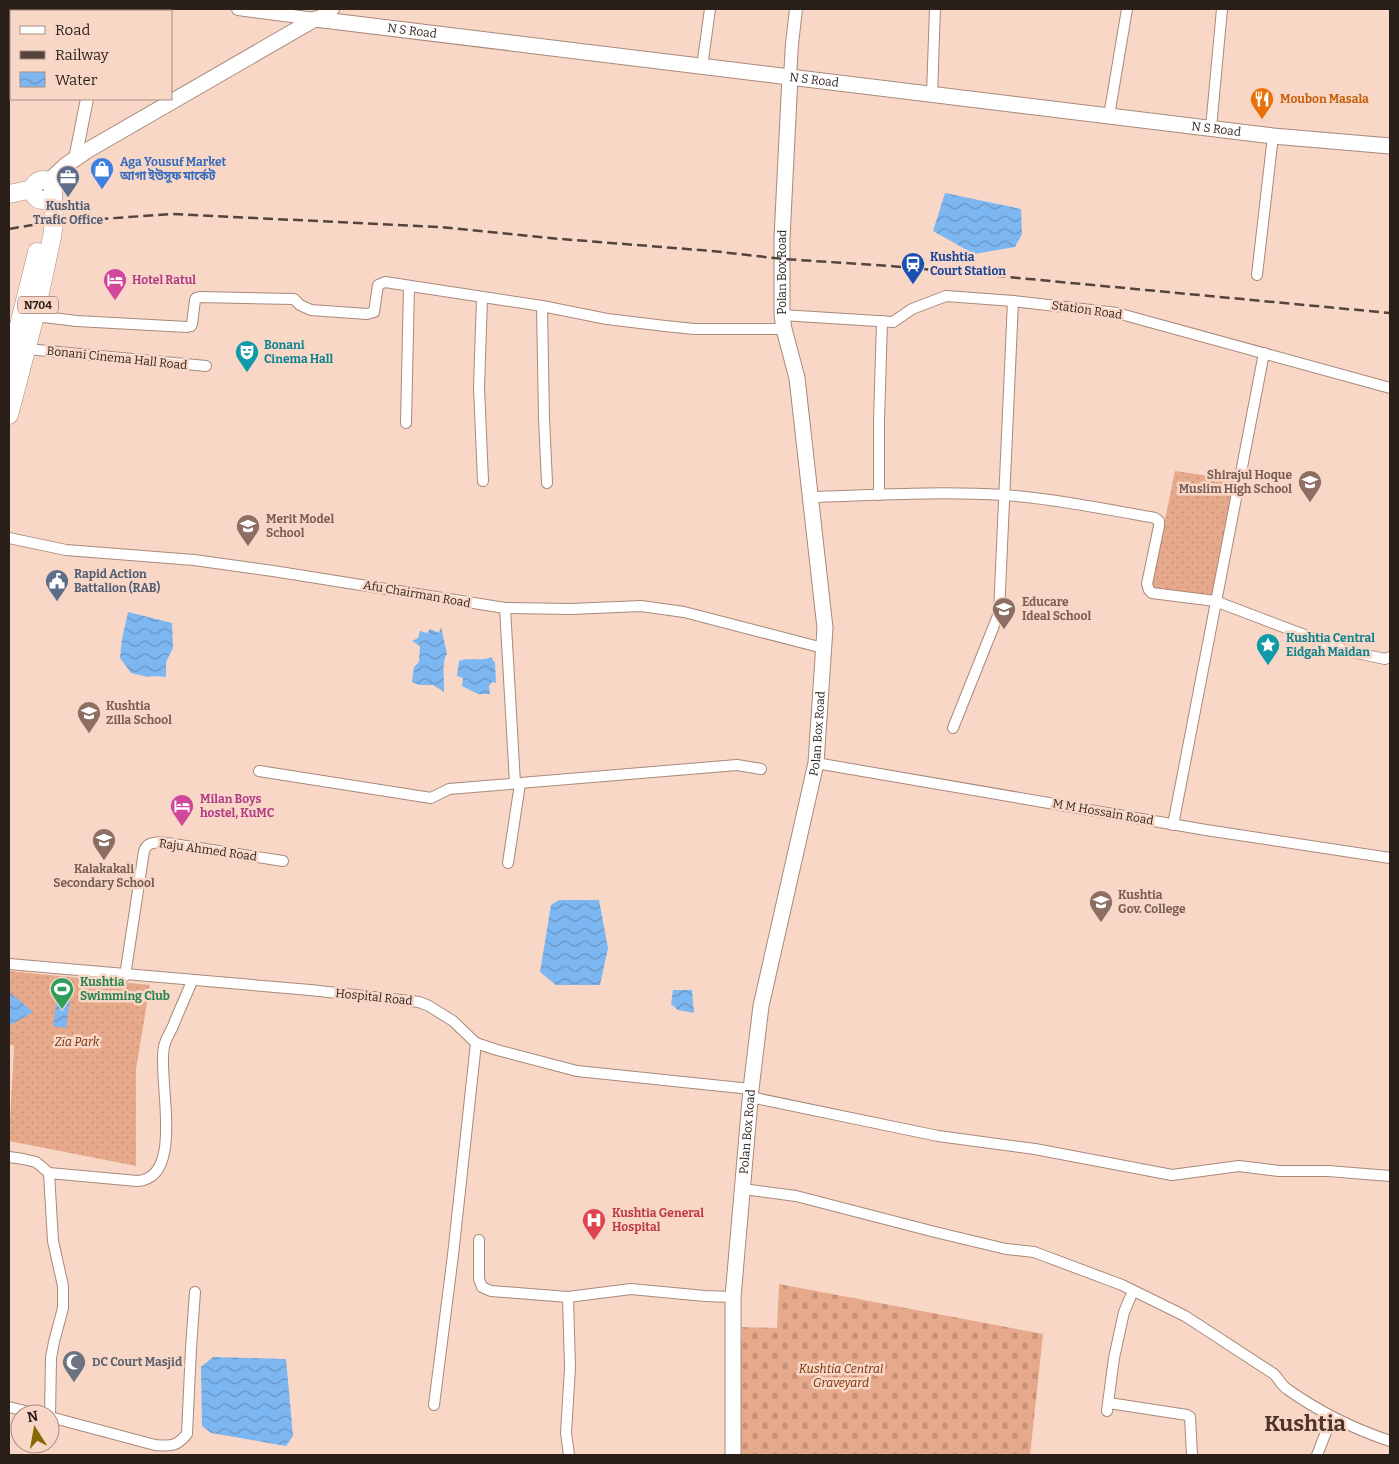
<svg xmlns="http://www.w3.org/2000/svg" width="1399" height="1464" viewBox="0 0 1399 1464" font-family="Bitter,'Noto Sans Bengali',serif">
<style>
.grass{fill:url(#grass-dots)}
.cemetery{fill:url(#cemetery-stones)}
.water{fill:url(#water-waves)}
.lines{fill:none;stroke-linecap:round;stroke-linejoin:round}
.minor-casing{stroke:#a8897a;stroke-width:12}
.tertiary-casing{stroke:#a8897a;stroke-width:14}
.secondary-casing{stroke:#a8897a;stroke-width:17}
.trunk-casing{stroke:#a8897a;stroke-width:19}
.minor{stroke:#fff;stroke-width:10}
.tertiary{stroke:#fff;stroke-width:12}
.secondary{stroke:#fff;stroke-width:15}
.trunk{stroke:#fff;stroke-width:18}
.rail{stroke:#54443c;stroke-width:2.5;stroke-dasharray:10 5;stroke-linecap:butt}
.labels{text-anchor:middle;stroke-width:5;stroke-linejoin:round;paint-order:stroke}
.shield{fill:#f9d7c7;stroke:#69564d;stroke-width:1}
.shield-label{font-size:11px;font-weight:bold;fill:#2b1f19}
.street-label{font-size:12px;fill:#2b1f19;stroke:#f9d7c7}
.food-label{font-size:12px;font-weight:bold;fill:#c56008;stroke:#f9d7c7;text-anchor:start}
.shop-label{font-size:12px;font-weight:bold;fill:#366cbe;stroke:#f9d7c7;text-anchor:start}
.service-label{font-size:12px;font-weight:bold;fill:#4e5e75;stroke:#f9d7c7}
.transit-label{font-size:12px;font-weight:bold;fill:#164399;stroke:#f9d7c7;text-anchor:start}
.hotel-label{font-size:12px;font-weight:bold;fill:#b23c85;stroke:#f9d7c7;text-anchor:start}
.culture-label{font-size:12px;font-weight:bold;fill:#0d838f;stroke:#f9d7c7;text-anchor:start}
.education-label{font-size:12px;font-weight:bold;fill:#785e54;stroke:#f9d7c7;text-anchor:start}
.leisure-label{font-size:12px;font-weight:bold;fill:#27864d;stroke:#f9d7c7;text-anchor:start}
.park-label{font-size:12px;font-style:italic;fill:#732f03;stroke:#f9d7c7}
.health-label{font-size:12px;font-weight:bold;fill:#be3a42;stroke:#f9d7c7;text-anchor:start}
.worship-label{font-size:12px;font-weight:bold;fill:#5b616d;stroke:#f9d7c7;text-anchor:start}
.town-label{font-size:22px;font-weight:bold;fill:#503529;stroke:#f9d7c7}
</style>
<defs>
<pattern id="grass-dots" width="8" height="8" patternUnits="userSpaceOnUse" patternTransform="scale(1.25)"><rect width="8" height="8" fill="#e7a98b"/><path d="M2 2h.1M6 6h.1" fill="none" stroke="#c69177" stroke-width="1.8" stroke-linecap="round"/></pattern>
<pattern id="cemetery-stones" width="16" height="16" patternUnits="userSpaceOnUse" patternTransform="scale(1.25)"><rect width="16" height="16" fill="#e7a98b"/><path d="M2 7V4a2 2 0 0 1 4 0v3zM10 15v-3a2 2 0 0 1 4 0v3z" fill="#c69177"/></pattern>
<pattern id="water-waves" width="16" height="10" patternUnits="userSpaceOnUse" patternTransform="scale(1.25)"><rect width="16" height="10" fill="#7db7f2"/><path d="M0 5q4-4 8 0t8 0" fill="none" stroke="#6794c3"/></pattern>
</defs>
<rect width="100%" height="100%" fill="#f9d7c7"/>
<!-- grass -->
<g class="grass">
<polygon points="1175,471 1235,480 1211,598 1151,588"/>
<polygon points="9,971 150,985 136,1069 136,1166 9,1141 14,1046 9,1044"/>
</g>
<!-- cemetery -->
<polygon class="cemetery" points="779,1284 1043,1334 1030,1455 735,1455 742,1327 777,1328"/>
<!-- water -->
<g class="water">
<polygon points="945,193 1021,209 1022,234 1015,247 974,254 933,231"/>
<polygon points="128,612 172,623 173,648 166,662 166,677 155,676 148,677 131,673 120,658 122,639"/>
<path d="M441,627L447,654C441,662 445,681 444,692L433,685H419L412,682L414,667L419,662L420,646L412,641L418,638L420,631L427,633L430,629L439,633Z"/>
<path d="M491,657L495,663L496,683L492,682L489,686L490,694H478L462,686L463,678L457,676L459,661C470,657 482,662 491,657Z"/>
<polygon points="559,900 599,900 608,948 600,985 556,985 540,972 551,905"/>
<polygon points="673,990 692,990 694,1013 678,1010 671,1004"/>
<polygon points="58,991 71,993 66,1028 53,1026"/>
<polygon points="9,992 33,1012 9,1026"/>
<polygon points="213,1357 286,1359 293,1436 286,1446 211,1433 202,1426 201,1367"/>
</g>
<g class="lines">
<!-- minor casing -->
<g class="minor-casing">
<g id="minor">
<polyline points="702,67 710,9"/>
<polyline points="932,94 935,9"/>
<polyline points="1109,116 1127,9"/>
<polyline points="1211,128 1222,9"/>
<polyline points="1257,275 1273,136"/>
<polyline points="482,298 479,387 483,481"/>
<polyline points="542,306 544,418 547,483"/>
<polyline points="782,315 893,322 912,309 946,296 1013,301 1117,313 1390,388"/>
<polyline points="35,316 77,321 187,327 191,326 192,324 195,300 196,298 200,297 294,299 300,305 311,310 367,314 374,312 378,285 385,282 542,306 607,319 665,326 694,329 784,329"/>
<polyline points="27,349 206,366"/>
<polyline points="406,423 409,286"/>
<polyline points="879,495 879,420 882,321"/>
<path d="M810,497C875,495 940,491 1004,495C1055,499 1105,509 1155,518L1159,521V526L1147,584L1149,590L1152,593L1215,601L1347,651L1385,659L1390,657"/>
<polyline points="9,538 66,550 194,560 273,571 505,608 571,609 641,606 684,612 823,648"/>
<polyline points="505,608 515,783"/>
<polyline points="953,728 999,613 1013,301"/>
<polyline points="816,763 1206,830 1390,858"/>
<polyline points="259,771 431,798 449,789 737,765 761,769"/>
<polyline points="1173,825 1264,353"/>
<polyline points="508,863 520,784"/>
<polyline points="9,964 310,990 419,1002 429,1006 453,1021 476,1043 497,1050 577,1071 751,1089"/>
<path d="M125,976L144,851C147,843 152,843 160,842L283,861"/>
<polyline points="750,1097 938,1136 1035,1149 1172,1175 1239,1166 1279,1171 1328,1171 1390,1176"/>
<path d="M9,1157L23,1159L36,1162L49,1173L137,1181C186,1179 157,1077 164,1047C165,1040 170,1033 173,1026C179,1011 186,996 192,981"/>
<path d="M49,1173L53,1241L63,1286V1308L54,1342L51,1358L50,1417L155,1445C171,1446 176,1447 187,1434L191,1348L195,1292"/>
<path d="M743,1189L796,1196L935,1232L1006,1249L1034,1252L1122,1285L1185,1316L1274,1374C1279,1379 1281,1385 1287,1389C1318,1411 1354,1429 1390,1441"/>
<polyline points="479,1240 479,1279 482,1287 491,1291 568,1297 570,1368 566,1433 569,1455"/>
<polyline points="568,1297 631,1289 705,1296 733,1297"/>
<polyline points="1109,1403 1187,1415 1190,1417 1192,1455"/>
<polyline points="434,1405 453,1255 476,1043"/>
<polyline points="9,1407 37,1414"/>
<polyline points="1107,1411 1114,1358 1124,1312 1133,1291"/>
<polyline points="1317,1455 1332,1417"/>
</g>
</g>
<!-- tertiary casing -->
<g class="tertiary-casing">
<g id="tertiary">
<polyline points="238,9 315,19 333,9"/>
<polyline points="104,11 104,9"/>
<polyline points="790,77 792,44 796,9"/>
<polyline points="75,159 87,99"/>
</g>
</g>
<!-- secondary casing -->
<g class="secondary-casing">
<g id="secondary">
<path id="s1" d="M49,181L66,165L88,150L315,19L1273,136L1390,146"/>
<path id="s2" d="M733,1455V1297L751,1089L761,1006L816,763L825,628L797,378L784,329L782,315V238L790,77"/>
</g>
</g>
<!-- trunk casing -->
<g class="trunk-casing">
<g id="trunk">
<circle cx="43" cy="190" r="10"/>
<polyline points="9,194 33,189"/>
<polyline points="9,366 37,252"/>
<polyline points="9,415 35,316 52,237 54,222 53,193"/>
</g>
</g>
<!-- minor -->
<use href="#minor" class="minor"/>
<!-- tertiary -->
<use href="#tertiary" class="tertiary"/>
<!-- secondary -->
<use href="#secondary" class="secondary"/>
<!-- trunk -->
<use href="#trunk" class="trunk"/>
<!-- rail -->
<polyline class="rail" points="9,229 44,223 172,214 440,227 561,239 712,251 783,259 891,266 1390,313"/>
</g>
<!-- icons -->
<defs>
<g id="restaurant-pin" transform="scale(1.25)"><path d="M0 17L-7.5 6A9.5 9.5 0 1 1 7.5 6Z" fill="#e8710a" stroke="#f9d7c7"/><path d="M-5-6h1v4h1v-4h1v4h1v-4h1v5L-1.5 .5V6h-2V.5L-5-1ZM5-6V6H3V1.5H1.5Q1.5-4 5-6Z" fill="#fff"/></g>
<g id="shop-pin" transform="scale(1.25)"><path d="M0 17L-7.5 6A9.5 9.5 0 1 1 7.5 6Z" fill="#3f7fe0" stroke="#f9d7c7"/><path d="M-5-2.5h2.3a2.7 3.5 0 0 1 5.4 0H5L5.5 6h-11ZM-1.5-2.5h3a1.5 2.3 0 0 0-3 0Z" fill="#fff"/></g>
<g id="office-pin" transform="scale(1.25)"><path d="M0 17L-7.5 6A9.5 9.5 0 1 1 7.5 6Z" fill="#5c6f8a" stroke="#f9d7c7"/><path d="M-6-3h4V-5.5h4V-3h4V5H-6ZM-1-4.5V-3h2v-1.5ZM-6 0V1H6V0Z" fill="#fff"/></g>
<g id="station-pin" transform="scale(1.25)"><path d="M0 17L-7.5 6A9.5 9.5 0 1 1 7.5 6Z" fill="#1a4fb4" stroke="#f9d7c7"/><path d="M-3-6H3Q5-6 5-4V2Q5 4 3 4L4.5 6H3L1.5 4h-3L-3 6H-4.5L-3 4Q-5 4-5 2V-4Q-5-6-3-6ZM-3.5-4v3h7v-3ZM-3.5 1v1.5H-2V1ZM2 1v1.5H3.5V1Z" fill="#fff"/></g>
<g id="hotel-pin" transform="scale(1.25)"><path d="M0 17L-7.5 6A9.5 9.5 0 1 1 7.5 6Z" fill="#d1479c" stroke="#f9d7c7"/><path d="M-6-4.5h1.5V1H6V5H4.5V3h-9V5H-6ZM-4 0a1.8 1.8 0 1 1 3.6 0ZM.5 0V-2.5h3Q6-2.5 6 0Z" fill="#fff"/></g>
<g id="theatre-pin" transform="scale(1.25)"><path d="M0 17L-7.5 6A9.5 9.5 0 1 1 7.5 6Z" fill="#0f9aa8" stroke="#f9d7c7"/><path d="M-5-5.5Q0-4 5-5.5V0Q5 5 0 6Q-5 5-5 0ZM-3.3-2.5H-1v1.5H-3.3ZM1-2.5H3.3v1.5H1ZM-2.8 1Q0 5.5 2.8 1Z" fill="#fff"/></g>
<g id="school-pin" transform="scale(1.25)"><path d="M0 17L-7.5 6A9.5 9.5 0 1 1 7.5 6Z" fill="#8d6e63" stroke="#f9d7c7"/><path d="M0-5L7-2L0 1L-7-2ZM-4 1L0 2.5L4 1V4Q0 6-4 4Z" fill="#fff"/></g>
<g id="civic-pin" transform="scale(1.25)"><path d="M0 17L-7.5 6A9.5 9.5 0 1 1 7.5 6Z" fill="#5c6f8a" stroke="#f9d7c7"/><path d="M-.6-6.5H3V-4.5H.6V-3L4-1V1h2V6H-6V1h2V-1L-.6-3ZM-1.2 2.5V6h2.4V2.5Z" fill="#fff"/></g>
<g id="sight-pin" transform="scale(1.25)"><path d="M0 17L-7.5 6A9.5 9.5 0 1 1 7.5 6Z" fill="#0f9aa8" stroke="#f9d7c7"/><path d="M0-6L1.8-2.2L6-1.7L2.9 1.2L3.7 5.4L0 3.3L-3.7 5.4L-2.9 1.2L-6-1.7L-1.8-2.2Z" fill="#fff"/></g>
<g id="university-pin" transform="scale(1.25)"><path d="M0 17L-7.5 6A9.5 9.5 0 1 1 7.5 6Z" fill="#8d6e63" stroke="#f9d7c7"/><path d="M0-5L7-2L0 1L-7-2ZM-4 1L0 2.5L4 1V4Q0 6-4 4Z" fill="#fff"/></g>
<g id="stadium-pin" transform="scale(1.25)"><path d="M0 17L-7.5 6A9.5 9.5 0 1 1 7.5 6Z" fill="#2e9e5b" stroke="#f9d7c7"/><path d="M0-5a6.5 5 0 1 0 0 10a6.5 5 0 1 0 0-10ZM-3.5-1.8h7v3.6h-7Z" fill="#fff"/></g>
<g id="hospital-pin" transform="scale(1.25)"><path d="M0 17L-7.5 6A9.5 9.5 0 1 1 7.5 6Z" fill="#e0444e" stroke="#f9d7c7"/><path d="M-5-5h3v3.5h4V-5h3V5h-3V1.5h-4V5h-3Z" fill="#fff"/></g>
<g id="mosque-pin" transform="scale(1.25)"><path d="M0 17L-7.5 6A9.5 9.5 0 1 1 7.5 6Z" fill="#6b7280" stroke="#f9d7c7"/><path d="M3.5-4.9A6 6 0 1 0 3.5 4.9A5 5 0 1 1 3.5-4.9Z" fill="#fff"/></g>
</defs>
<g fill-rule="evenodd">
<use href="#restaurant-pin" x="1262" y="99"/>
<use href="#shop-pin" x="102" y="169"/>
<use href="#office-pin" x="68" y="177"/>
<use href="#station-pin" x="913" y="264"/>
<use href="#hotel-pin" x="115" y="280"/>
<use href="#theatre-pin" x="247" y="352"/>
<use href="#school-pin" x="1310" y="482"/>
<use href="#school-pin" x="248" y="526"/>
<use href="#civic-pin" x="57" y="581"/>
<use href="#school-pin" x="1004" y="609"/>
<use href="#sight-pin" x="1268" y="645"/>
<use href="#school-pin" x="89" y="713"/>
<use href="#hotel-pin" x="182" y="806"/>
<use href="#school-pin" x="104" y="840"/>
<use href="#university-pin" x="1101" y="902"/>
<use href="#stadium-pin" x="62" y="989"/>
<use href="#hospital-pin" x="594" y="1220"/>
<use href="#mosque-pin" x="74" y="1362"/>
</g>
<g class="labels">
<!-- shield labels -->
<rect class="shield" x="18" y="296.5" width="40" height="17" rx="4"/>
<g class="shield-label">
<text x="38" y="309">N704</text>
</g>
<!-- street labels -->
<g class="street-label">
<text dy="4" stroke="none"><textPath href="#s1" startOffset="410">N S Road</textPath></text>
<text dy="4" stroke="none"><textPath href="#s1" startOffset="815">N S Road</textPath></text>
<text dy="4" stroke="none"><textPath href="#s1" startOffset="1220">N S Road</textPath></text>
<text dy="4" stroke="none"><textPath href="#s2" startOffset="1194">Polan Box Road</textPath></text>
<text transform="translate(1087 310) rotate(8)" y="4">Station Road</text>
<text transform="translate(117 358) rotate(6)" y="4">Bonani Cinema Hall Road</text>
<text transform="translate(417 594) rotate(10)" y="4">Afu Chairman Road</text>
<text dy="4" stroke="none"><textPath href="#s2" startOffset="729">Polan Box Road</textPath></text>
<text transform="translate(1103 812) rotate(10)" y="4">M M Hossain Road</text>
<text transform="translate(208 850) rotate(8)" y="4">Raju Ahmed Road</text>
<text transform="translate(374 997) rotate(6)" y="4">Hospital Road</text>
<text dy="4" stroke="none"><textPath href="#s2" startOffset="324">Polan Box Road</textPath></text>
</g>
<!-- food labels -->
<g class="food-label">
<text x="1280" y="103">Moubon Masala</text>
</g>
<!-- shop labels -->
<g class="shop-label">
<text x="120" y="166">Aga Yousuf Market<tspan x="120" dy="14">আগা ইউসুফ মার্কেট</tspan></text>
</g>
<!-- service labels -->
<g class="service-label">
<text x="68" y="210">Kushtia<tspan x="68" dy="14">Trafic Office</tspan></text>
<text x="74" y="578" text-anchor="start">Rapid Action<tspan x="74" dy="14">Battalion (RAB)</tspan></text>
</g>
<!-- transit labels -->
<g class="transit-label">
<text x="930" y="261">Kushtia<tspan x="930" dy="14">Court Station</tspan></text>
</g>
<!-- hotel labels -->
<g class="hotel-label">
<text x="132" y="284">Hotel Ratul</text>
<text x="200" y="803">Milan Boys<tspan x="200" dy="14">hostel, KuMC</tspan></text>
</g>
<!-- culture labels -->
<g class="culture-label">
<text x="264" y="349">Bonani<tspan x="264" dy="14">Cinema Hall</tspan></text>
<text x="1286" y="642">Kushtia Central<tspan x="1286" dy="14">Eidgah Maidan</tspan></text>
</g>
<!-- education labels -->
<g class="education-label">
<text x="1292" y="479" text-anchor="end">Shirajul Hoque<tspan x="1292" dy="14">Muslim High School</tspan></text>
<text x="266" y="523">Merit Model<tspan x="266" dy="14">School</tspan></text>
<text x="1022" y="606">Educare<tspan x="1022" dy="14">Ideal School</tspan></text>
<text x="106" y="710">Kushtia<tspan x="106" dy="14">Zilla School</tspan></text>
<text x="104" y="873" text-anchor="middle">Kalakakali<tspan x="104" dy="14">Secondary School</tspan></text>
<text x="1118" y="899">Kushtia<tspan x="1118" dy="14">Gov. College</tspan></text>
</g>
<!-- leisure labels -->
<g class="leisure-label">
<text x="80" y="986">Kushtia<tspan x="80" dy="14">Swimming Club</tspan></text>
</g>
<!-- park labels -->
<g class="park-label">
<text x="77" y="1046">Zia Park</text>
<text x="841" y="1373">Kushtia Central<tspan x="841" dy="14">Graveyard</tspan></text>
</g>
<!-- health labels -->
<g class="health-label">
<text x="612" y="1217">Kushtia General<tspan x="612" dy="14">Hospital</tspan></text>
</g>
<!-- worship labels -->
<g class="worship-label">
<text x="92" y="1366">DC Court Masjid</text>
</g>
<!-- town labels -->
<g class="town-label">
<text x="1305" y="1431">Kushtia</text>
</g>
</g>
<!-- border -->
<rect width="1399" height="1464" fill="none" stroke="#2b1f19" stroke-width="20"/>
<!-- legend -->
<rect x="10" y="10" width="162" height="90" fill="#f9d7c7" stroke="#a78d81"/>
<rect x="20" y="26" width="25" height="8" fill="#ffffff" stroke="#a78d81"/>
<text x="55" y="35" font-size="15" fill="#2b1f19">Road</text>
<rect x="20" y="51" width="25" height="8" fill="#54443c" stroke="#a78d81"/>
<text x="55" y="60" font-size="15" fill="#2b1f19">Railway</text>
<rect x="20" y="72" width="25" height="15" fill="url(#water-waves)" stroke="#a78d81"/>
<text x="55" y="85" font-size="15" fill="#2b1f19">Water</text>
<!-- north arrow -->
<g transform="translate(35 1429) rotate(349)"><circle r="24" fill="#f9d7c7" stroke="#a78d81"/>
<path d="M0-4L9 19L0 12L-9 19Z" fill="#866904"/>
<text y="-8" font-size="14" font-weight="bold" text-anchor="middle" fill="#2b1f19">N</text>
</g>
</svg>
